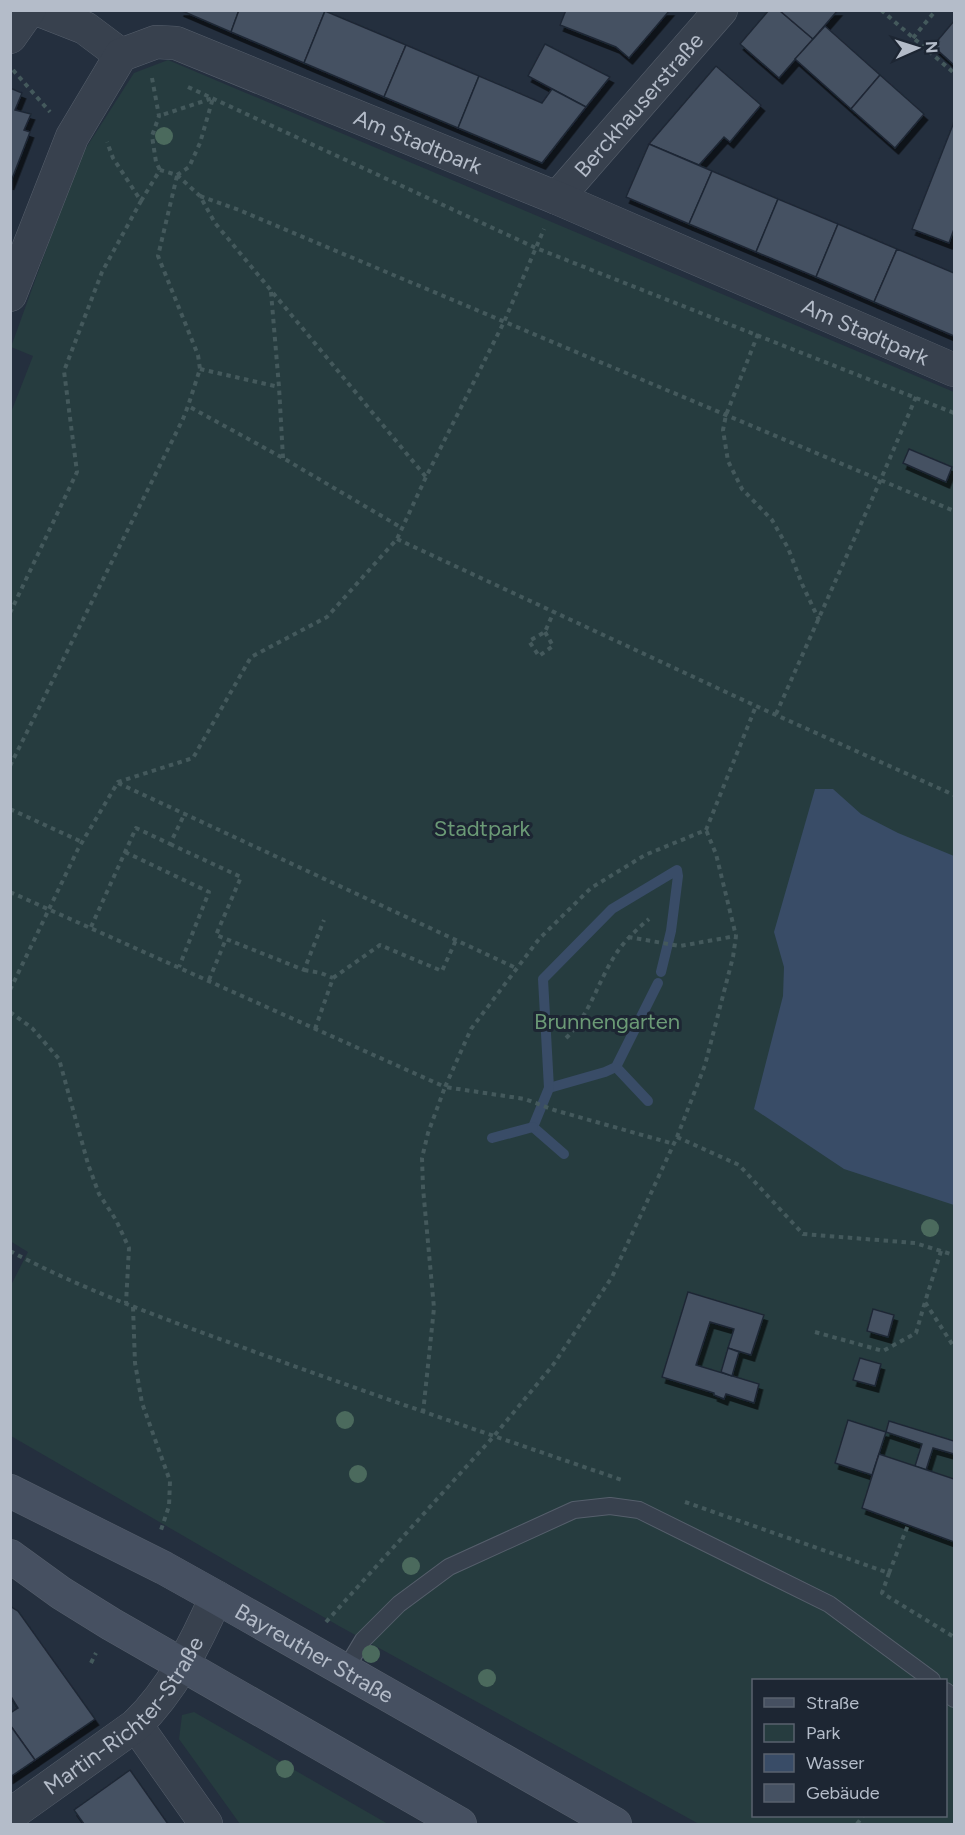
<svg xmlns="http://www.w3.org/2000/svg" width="965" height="1835" viewBox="0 0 965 1835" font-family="Figtree,sans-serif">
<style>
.green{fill:#263c3f;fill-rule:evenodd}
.water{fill:#394c67}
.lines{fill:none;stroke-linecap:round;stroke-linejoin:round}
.stream{stroke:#394c67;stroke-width:10}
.building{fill:#455162;stroke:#1f2835;stroke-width:1.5;filter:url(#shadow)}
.lane-casing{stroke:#565f6c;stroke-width:18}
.street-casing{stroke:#565f6c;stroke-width:34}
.secondary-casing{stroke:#565f6c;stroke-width:34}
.path{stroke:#44595c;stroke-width:4;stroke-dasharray:4.5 4.5;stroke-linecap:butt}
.lane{stroke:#38414e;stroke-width:16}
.street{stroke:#38414e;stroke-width:33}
.secondary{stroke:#465061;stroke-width:33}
.tree{fill:#4b6a5d}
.labels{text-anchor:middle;stroke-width:6;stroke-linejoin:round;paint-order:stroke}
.street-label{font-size:22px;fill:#b4bcc9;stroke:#1d2633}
.park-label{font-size:22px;fill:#6b9a76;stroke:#1d2633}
</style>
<defs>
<filter id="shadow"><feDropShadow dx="3.5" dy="6" stdDeviation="0" flood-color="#0009"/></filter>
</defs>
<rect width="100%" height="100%" fill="#242f3e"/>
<!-- green -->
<g class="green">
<path d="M168,60L954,392V1824H699L339,1626L11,1436L10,1287L28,1252L10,1241V415L33,356L11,347L79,159L134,73ZM754,1680H946V1816H754Z"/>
<polygon points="194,1712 388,1824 240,1824 179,1739 182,1715"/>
</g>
<!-- water -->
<polygon class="water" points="815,789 833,789 861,814 898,833 954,856 954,1205 844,1169 754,1109 783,996 784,967 774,932"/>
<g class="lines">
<!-- stream -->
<g class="stream">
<polyline points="616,1067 648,1101"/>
<polyline points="549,1088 605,1072 616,1067 658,983"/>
<polyline points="533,1127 549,1088 543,979 612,909 677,870 678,876 671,931 661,972"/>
<polyline points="533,1127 564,1154"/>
<polyline points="492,1138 533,1127"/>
</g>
</g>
<!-- building -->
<g class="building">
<polygon points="180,10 239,10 231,32"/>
<polygon points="239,10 323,10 325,11 304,63 231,32"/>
<polygon points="566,10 670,10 629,58 616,47 560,25"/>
<polygon points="769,10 779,10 813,39 779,78 740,44"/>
<polygon points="779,10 838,10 813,39"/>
<polygon points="325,11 406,45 384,97 304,63"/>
<polygon points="954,21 954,65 933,46"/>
<polygon points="825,26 880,75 851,109 795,59"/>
<polygon points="545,44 610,77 586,107 528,76"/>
<polygon points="406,45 479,76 458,128 384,97"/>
<polygon points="716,66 761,105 730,142 724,137 699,165 649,144"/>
<polygon points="880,75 924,114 895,148 851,109"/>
<polygon points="479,76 542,103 552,89 586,107 542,163 458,128"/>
<polygon points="10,88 22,93 15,110 31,114 24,130 30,132 10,184"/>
<polygon points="954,122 954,229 949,243 912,229"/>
<polygon points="649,144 712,171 689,224 626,197"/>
<polygon points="712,171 778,199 756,252 689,224"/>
<polygon points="778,199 838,224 816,277 756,252"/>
<polygon points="838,224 897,249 874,302 816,277"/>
<polygon points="897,249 954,273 954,336 874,302"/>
<polygon points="909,449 952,467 946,482 903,463"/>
<polygon points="688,1292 764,1315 751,1355 728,1348 734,1329 710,1322 696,1365 759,1384 754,1403 726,1394 724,1399 714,1395 714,1393 662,1377"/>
<polygon points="873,1309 894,1315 888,1337 867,1331"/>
<polygon points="728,1348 739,1352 732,1376 721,1372"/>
<polygon points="860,1358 881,1364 875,1386 853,1380"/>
<polygon points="848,1420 886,1432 872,1475 835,1463"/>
<polygon points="889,1421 954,1441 954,1454 933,1448 926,1470 915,1466 922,1444 886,1432"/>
<polygon points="879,1454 954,1479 954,1542 862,1508"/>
<polygon points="10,1606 18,1611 95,1719 35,1760 10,1725 10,1713 18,1708 10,1695"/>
<polygon points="10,1725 35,1760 10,1777"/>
<polygon points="130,1770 168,1824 84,1824 74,1810"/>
</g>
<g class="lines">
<!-- lane casing -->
<g class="lane-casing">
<g id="lane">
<polyline points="345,1670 363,1640 399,1604 449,1567 574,1510 610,1506 639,1510 829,1604 932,1680"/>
<polyline points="946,1691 954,1699"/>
</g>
</g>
<!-- street casing -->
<g class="street-casing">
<g id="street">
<polyline points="39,10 85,28 121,55"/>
<polyline points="10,37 29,10"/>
<path id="s1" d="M557,198L721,10"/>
<path id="s2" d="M10,295L72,137L121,55L156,42L176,43L557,198L954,370"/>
<polyline points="136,1725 206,1824"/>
<path id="s3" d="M10,1815L136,1725C172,1690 196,1643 216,1597"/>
</g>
</g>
<!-- secondary casing -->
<g class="secondary-casing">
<g id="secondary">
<path id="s4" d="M10,1491L164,1568L216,1597L615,1824"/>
<polyline points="10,1556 61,1593 111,1624 460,1824"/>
</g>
</g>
<!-- path -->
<g class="path">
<polyline points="881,10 954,73"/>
<polyline points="913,38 936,10"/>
<polyline points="13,70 50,112"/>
<polyline points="152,78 159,116 152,136 156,162 160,170"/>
<polyline points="188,87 536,248 954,413"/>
<polyline points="177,175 200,196 215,223 426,477"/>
<polyline points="177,176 158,256 198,355 200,369 188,406"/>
<polyline points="200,196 239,210 954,511"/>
<polyline points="141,201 160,170 177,175 189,167 200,143 213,98 159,116"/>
<polyline points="271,292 279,387 283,458"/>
<polyline points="758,334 726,415 723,430 728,461 742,489 772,520 788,548 802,584 819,620"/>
<polyline points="200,369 279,387"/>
<polyline points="397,539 756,706 954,795"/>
<polyline points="10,613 77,472 64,371 102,272 141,201 113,158 107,142"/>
<polyline points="545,632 553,646 539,656 529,641 545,632 554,611"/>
<polyline points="776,714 881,479 916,397"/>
<polyline points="10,766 183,419 188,406 283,458 402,528"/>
<polyline points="118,783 516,968"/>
<polyline points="10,809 82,842"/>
<polyline points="170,844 241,877 216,935 304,970 324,920"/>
<polyline points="125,852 209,892 179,967"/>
<polyline points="10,892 445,1087 471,1029 539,939 591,888 645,855 706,830 756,706"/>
<polyline points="91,927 136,828 170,844 185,813"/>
<polyline points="628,937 680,946 736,936"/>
<polyline points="304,970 321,973 333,978"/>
<polyline points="209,980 226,939"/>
<polyline points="10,990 78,849 118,782 193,758 251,657 327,617 397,539 426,477 504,322 544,229"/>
<polyline points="10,1012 32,1028 59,1059 88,1164 99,1194 116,1220 129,1248 126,1303"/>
<polyline points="315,1029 333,978 380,945 442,971 456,940"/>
<path d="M566,1038C589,1016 597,984 614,957C623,942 635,931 649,919"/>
<polyline points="677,1137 739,1165 803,1234 915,1243 954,1255"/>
<path d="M10,1251C89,1293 174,1322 258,1353C379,1397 500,1438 622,1480"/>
<polyline points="941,1251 925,1302 954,1347"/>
<polyline points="133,1307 135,1363 142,1403 170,1481 169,1506 161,1530"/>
<polyline points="815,1332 883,1351 916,1333 925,1302"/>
<polyline points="423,1413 434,1308 423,1188 422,1158 428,1133 445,1087 525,1099 554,1110 674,1144"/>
<polyline points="685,1502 889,1573 882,1593 954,1637"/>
<polyline points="889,1573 908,1525"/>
<polyline points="326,1622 494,1436 553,1365 612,1277 677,1137 705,1065 733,957 736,936 716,854 706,830"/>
<polyline points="91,1663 96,1653"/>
<polyline points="857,1824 863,1816"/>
</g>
<!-- lane -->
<use href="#lane" class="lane"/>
<!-- street -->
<use href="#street" class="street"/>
<!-- secondary -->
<use href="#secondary" class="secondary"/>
</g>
<!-- trees -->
<g class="tree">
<circle cx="164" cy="136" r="9"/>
<circle cx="930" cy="1228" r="9"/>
<circle cx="345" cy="1420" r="9"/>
<circle cx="358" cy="1474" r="9"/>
<circle cx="411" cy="1566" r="9"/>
<circle cx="371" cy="1654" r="9"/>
<circle cx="487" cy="1678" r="9"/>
<circle cx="285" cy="1769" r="9"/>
</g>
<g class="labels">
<!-- street labels -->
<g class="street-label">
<text dy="8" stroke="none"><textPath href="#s1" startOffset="124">Berckhauserstraße</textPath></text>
<text dy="8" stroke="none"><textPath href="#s2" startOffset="584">Am Stadtpark</textPath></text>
<text dy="8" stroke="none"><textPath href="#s2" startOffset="1070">Am Stadtpark</textPath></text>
<text dy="8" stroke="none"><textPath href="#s4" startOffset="345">Bayreuther Straße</textPath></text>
<text dy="8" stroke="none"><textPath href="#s3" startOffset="153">Martin-Richter-Straße</textPath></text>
</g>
<!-- park labels -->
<g class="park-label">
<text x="482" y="836">Stadtpark</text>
<text x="607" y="1029">Brunnengarten</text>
</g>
</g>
<!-- border -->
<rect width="965" height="1835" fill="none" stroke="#b4bcc9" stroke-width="24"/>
<!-- legend -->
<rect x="752" y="1679" width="195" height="138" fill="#1d2633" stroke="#59626f" stroke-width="1.5"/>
<rect x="764" y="1698" width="30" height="9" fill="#465061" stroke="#59626f" stroke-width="1.5"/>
<text x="806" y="1709" font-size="18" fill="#b4bcc9">Straße</text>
<rect x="764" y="1724" width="30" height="18" fill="#263c3f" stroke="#59626f" stroke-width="1.5"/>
<text x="806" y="1739" font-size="18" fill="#b4bcc9">Park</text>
<rect x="764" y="1754" width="30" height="18" fill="#394c67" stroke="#59626f" stroke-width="1.5"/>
<text x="806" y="1769" font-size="18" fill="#b4bcc9">Wasser</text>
<rect x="764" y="1784" width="30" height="18" fill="#455162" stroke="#59626f" stroke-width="1.5"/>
<text x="806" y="1799" font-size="18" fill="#b4bcc9">Gebäude</text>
<!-- north arrow -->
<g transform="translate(917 48) rotate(87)" stroke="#1d2633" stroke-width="4.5" paint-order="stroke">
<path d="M0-4.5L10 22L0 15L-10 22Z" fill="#b4bcc9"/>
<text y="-9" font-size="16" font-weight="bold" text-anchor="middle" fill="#b4bcc9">N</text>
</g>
</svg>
